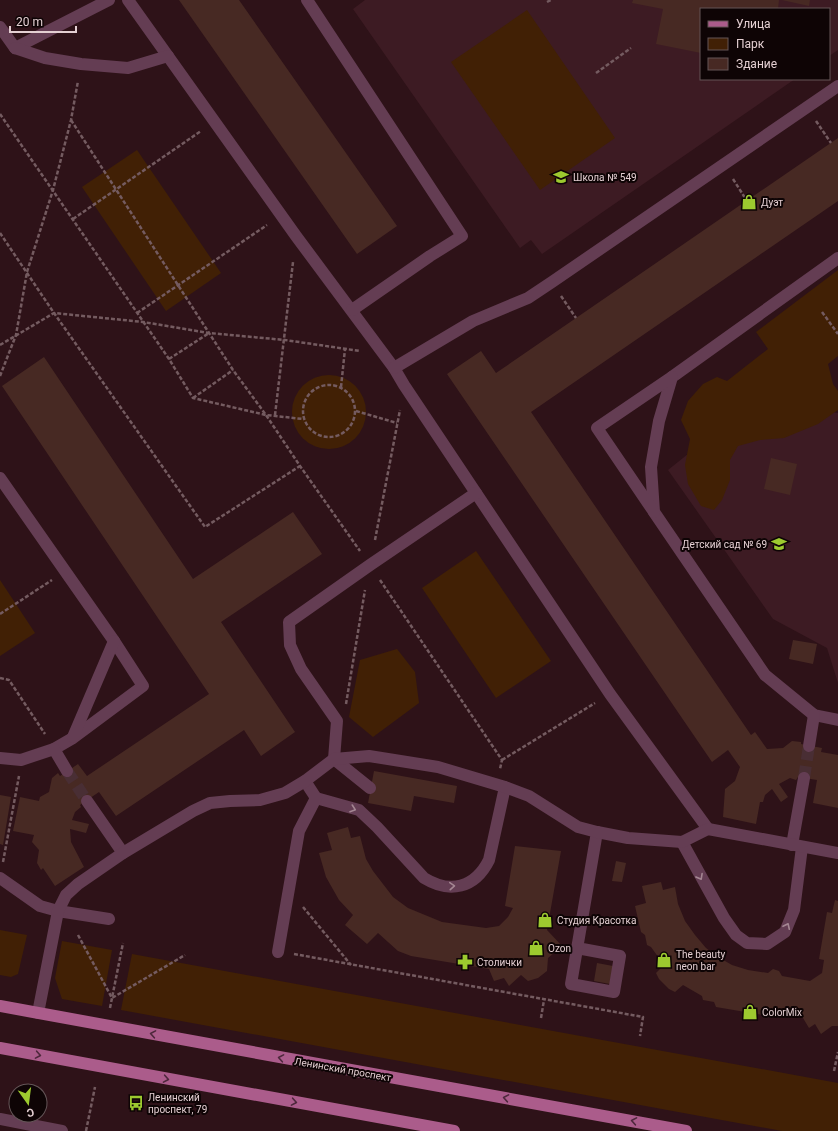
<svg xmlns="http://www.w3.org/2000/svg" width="838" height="1131" viewBox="0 0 838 1131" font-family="Roboto,sans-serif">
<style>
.built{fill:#3d1b23}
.green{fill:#412005}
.building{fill:#472923}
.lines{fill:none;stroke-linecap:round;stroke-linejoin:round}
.minor-tunnel{stroke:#492e34;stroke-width:12;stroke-dasharray:12 6;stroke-linecap:butt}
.path{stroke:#745b60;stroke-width:2.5;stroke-dasharray:4 2;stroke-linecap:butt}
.minor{stroke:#643d53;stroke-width:12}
.major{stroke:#ab5c8b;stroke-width:12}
.oneway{stroke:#a48692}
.oneway2{stroke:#4d273b}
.labels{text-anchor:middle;stroke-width:4;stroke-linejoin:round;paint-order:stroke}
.poi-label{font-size:10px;fill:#e4cfd2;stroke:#0e0405;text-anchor:start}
.street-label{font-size:10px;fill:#e4cfd2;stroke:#0e0405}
</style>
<rect width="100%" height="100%" fill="#2e1218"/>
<!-- built -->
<g class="built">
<polygon points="365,0 838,0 838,50 829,56 829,9 701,9 701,79 795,79 542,254 531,240 520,248 353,9"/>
<polygon points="758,398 838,413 838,683 827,648 773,619 668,470"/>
</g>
<!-- green -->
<g class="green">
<polygon points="527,10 615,138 540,190 451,62"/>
<polygon points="137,150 221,273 166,311 82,187"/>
<polygon points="838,270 838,356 828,364 833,384 838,391 838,410 818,424 784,438 760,440 738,446 730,460 730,480 722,500 714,510 701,506 688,484 685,465 690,439 681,420 688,401 703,384 717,377 727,381 768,349 756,332"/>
<circle cx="329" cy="412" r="37"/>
<polygon points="476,551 551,661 496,698 422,588"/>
<polygon points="0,580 35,633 0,656"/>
<polygon points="397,649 415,672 419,703 373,737 349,717 360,660"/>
<polygon points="0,930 27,935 18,974 11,977 0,975"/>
<polygon points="62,941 112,950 102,1006 62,999 55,978"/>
<polygon points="132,954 838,1083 838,1131 782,1131 121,1010"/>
</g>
<!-- building -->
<g class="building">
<polygon points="179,0 239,0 397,226 357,254"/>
<polygon points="633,0 779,0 778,9 701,9 701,53 656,44 663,9 632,3"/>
<polygon points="782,0 810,0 809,6"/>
<polygon points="838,138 838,201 531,412 751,735 755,732 767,749 783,748 792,741 801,742 801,744 822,748 821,752 838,755 838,808 813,803 817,780 798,777 796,780 790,778 779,784 788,797 781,802 772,789 765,795 763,802 760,802 756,824 723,817 725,789 735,781 740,767 728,750 712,762 447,374 481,351 496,373"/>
<polygon points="44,357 193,579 293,512 322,554 221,622 295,732 261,756 244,730 116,816 99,792 80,805 81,807 75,812 72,820 89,824 86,833 70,829 71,842 84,867 55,886 43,868 41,870 37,863 39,850 32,842 34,835 13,831 20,797 39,801 40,797 49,792 52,778 58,773 60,776 78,764 87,776 209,694 2,386"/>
<polygon points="771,458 797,464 790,495 764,489"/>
<polygon points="793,640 817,644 813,664 789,659"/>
<polygon points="374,771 457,786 454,803 414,796 411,811 368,803"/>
<polygon points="0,795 11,797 3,845 0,844"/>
<polygon points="348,827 351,838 360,836 366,859 373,871 393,897 408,908 442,922 486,928 499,926 508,917 513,908 505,906 515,846 561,851 547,930 562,946 548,958 547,971 538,978 528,981 521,975 509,986 504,978 494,981 489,969 411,956 398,951 378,933 367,944 345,925 353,915 339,900 326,877 319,853 332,850 327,833"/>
<polygon points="616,861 626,863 622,882 612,881"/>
<polygon points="661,882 663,890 675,887 678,904 685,921 695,935 706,948 718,957 732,965 748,970 768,973 773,969 779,971 782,976 810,981 822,973 824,960 819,959 827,912 832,913 835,900 838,901 838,1026 832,1026 821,1034 815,1024 809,1028 803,1018 764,1011 763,1015 716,1007 714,1002 703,1000 702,996 683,985 675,992 669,989 659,979 656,973 664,965 651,947 647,945 645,935 641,932 635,906 646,903 642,886"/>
<polygon points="597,963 613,966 610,984 594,981"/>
</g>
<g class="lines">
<!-- minor-tunnel -->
<g class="minor-tunnel">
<polyline points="67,771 87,801"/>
<polyline points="804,778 809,746"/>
</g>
<!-- path -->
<g class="path">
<polyline points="547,2 551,0"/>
<polyline points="596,73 631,48"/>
<polyline points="0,114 169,359 193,398 266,415 303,419"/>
<polyline points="71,120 233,370 266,415 300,466 360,551"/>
<polyline points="816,121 831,143"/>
<polyline points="733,179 747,201"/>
<polyline points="73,219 201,131"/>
<polyline points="0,233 54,313 205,527 300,466"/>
<polyline points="561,296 576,318"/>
<polyline points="822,312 838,334"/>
<polyline points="137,313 267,225"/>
<polyline points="0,345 54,313 143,322 209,333 285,340 360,351"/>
<polyline points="169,359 209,333"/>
<polyline points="0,376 16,335 27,272 53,190 71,120 78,81"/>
<circle cx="329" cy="411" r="26"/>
<polyline points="341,387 345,349"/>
<polyline points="193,398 233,370"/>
<polyline points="356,411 397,423"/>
<polyline points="275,415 293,262"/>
<polyline points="375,540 400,410"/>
<polyline points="380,580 502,760 500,769"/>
<polyline points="0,614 52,580"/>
<polyline points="0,678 9,680 45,734"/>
<polyline points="346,704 365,590"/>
<polyline points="502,760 595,703"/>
<polyline points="3,862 19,776"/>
<polyline points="303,907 351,965"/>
<polyline points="78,935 112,998 185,955"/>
<polyline points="294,954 643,1017 640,1036"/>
<polyline points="110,1008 123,943"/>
<polyline points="541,1018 544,1000"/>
<polyline points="834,1071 838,1052"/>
<polyline points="86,1131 95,1087"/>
</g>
<!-- minor -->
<g class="minor">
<polyline points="128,0 296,236 394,368 404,385 610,694 708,829"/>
<polyline points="307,0 462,236 430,256 352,310"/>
<polyline points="0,27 15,48 109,0"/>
<polyline points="15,48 45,58 81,64 128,68 168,56"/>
<polyline points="838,258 672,377 659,421 651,467 654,512 765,675 814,715 838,720"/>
<polyline points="394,368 473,321 528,298 552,282 838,86"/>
<polyline points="0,478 114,641 143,686 73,738 54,749 21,760 0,758"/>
<polyline points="654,512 597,428 672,377"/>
<polyline points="73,737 114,641"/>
<polyline points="809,746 814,715"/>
<polyline points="54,749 67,771"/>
<polyline points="370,788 334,759 337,721 301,669 290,645 289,622 370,565 476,493"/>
<path d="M316,798L359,810L377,827L424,878C450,894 475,888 489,860L505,787"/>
<polyline points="87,801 123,853"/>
<polyline points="682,842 724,918 736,935 747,943 767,944 785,932 794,910 802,847"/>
<polyline points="792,845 804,778"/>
<polyline points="0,878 40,906 58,911 109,919"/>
<polyline points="577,948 620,956 614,992 571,984 597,832"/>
<polyline points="278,952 299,831 316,798 305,781"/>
<polyline points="38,1013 58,911 66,895 78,884 123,853 193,811 210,803 230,801 260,800 285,793 305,781 334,759 369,756 438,767 505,787 529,796 578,827 597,832 628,838 682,842 708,829 838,853"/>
<polyline points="0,1119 62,1131"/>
</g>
<!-- major -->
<g class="major">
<polyline points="0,1006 686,1131"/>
<polyline points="0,1048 454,1131"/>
</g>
</g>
<!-- one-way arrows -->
<defs><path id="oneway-chevron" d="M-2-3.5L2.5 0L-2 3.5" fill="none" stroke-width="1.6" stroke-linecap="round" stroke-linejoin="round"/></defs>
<g class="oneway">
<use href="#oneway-chevron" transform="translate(353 809) rotate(19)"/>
<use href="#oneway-chevron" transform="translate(700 877) rotate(61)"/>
<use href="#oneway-chevron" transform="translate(452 886) rotate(-4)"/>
<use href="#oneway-chevron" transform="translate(787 926) rotate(-65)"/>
</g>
<g class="oneway2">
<use href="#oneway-chevron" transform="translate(153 1034) rotate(-170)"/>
<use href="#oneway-chevron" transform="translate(38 1055) rotate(10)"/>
<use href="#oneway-chevron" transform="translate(281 1058) rotate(-170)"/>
<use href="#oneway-chevron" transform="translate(166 1079) rotate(10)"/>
<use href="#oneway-chevron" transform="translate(506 1098) rotate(-170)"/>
<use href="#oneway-chevron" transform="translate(294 1102) rotate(10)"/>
<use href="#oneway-chevron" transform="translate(634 1121) rotate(-170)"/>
</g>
<!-- icons -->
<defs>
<g id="school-bare" transform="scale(1.2)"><path d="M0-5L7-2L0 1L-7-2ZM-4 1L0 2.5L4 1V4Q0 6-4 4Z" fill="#9dca2f" stroke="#0e0405" stroke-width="2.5" paint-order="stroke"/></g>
<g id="shop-bare" transform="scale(1.2)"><path d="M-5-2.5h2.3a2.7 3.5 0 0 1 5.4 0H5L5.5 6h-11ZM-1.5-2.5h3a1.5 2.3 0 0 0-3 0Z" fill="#9dca2f" stroke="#0e0405" stroke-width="2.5" paint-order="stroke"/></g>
<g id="pharmacy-bare" transform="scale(1.2)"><path d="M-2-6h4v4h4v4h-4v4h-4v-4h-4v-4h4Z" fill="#9dca2f" stroke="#0e0405" stroke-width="2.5" paint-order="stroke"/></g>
<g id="bus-bare" transform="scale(1.2)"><path d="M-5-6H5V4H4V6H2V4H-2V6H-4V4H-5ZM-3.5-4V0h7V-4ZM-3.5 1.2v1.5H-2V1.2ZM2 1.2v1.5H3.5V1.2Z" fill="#9dca2f" stroke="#0e0405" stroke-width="2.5" paint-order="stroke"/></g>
</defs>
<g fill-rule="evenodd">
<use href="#school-bare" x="561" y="177"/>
<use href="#shop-bare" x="749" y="202"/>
<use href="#school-bare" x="779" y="544"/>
<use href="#shop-bare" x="545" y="920"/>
<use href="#shop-bare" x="536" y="948"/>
<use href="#shop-bare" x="664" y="960"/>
<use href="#pharmacy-bare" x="465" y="962"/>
<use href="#shop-bare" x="750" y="1012"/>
<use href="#bus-bare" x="136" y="1103"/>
</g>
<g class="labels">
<!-- poi labels -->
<g class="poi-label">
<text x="573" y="181">Школа № 549</text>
<text x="761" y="206">Дуэт</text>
<text x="767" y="548" text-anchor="end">Детский сад № 69</text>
<text x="557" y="924">Студия Красотка</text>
<text x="548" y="952">Ozon</text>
<text x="676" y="958">The beauty<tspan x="676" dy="12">neon bar</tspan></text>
<text x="477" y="966">Столички</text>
<text x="762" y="1016">ColorMix</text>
<text x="148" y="1101">Ленинский<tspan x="148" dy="12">проспект, 79</tspan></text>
</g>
<!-- street labels -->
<g class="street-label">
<text transform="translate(343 1069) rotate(10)" y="4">Ленинский проспект</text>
</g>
</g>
<!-- legend -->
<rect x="700" y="8" width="130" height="72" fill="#0e0405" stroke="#645557"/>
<rect x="708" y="21" width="20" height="6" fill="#ab5c8b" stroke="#645557"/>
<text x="736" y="28" font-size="12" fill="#e4cfd2">Улица</text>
<rect x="708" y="38" width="20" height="12" fill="#412005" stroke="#645557"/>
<text x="736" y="48" font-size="12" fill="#e4cfd2">Парк</text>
<rect x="708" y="58" width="20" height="12" fill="#472923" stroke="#645557"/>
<text x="736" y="68" font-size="12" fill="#e4cfd2">Здание</text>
<!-- north arrow -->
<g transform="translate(28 1103) rotate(166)"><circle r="19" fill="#0e0405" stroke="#645557"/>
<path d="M0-3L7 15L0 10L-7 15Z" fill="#9dca2f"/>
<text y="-6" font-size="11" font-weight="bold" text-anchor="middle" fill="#e4cfd2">С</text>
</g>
<!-- scale -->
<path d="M10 26v6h66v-6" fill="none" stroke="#e4cfd2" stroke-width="2"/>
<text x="16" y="26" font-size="12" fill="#e4cfd2" stroke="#0e0405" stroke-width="3" paint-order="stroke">20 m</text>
</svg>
